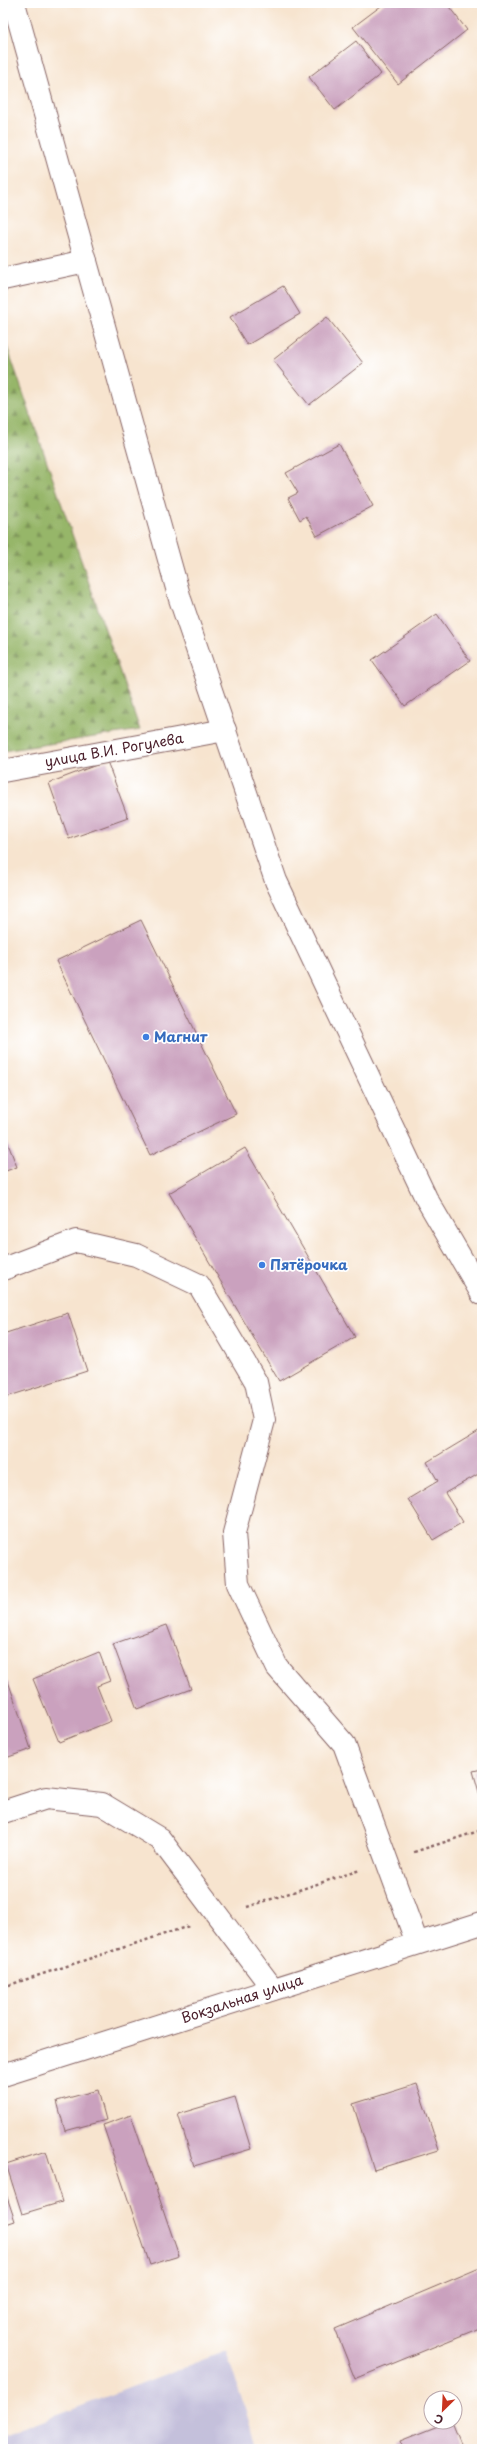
<svg xmlns="http://www.w3.org/2000/svg" width="485" height="2452" viewBox="0 0 485 2452" font-family="'Playpen Sans',sans-serif">
<style>
.industrial{fill:#c4c0db}
.forest{fill:url(#forest-firs);stroke:#706a4a}
.building{fill:#caa1be}
.lines{fill:none;stroke-linecap:round;stroke-linejoin:round}
.minor-casing{stroke:#876464;stroke-width:24}
.path{stroke:#876464;stroke-width:2.5;stroke-dasharray:3 3;stroke-linecap:butt}
.minor{stroke:#fff;stroke-width:22}
.shop-dot{fill:#3f7fe0;stroke:#fff;stroke-width:1.5}
.labels{text-anchor:middle;stroke-width:3.5;stroke-linejoin:round;paint-order:stroke}
.street-label{font-size:14px;fill:#4a1f2b;stroke:#fff}
.shop-label{font-size:14px;font-weight:bold;fill:#366cbe;stroke:#fff;text-anchor:start}
</style>
<defs>
<pattern id="forest-firs" width="22" height="20" patternUnits="userSpaceOnUse"><rect width="22" height="20" fill="#96b669"/><path d="M5 1l3.5 6h-7zM16 11l3.5 6h-7z" fill="#7c9357"/></pattern>
</defs>
<rect width="100%" height="100%" fill="#fff"/>
<filter id="ink" filterUnits="userSpaceOnUse"><feTurbulence type="fractalNoise" baseFrequency=".025" numOctaves="2"/><feDisplacementMap in="SourceGraphic" scale="8" xChannelSelector="R" yChannelSelector="G"/><feConvolveMatrix kernelMatrix="1 2 1 2 8 2 1 2 1" color-interpolation-filters="sRGB"/></filter>
<filter id="wash" filterUnits="userSpaceOnUse"><feTurbulence type="fractalNoise" baseFrequency=".012" numOctaves="4" result="noise"/><feDisplacementMap in="SourceGraphic" scale="16" xChannelSelector="R" yChannelSelector="G"/><feGaussianBlur stdDeviation="0.9" result="paint"/><feColorMatrix in="noise" values="0 0 0 0 0 0 0 0 0 0 0 0 0 0 0 0 0 1.4 0 .05"/><feComposite in="paint" operator="in"/></filter>
<g filter="url(#wash)">
<rect width="100%" height="100%" fill="#f7e4cf"/>
<!-- industrial -->
<polygon class="industrial" points="226,2351 258,2449 3,2449 3,2436"/>
<!-- forest -->
<polygon class="forest" points="3,335 140,730 3,751"/>
<g id="blocks">
<!-- building -->
<g class="building">
<polygon points="385,3 446,3 467,30 398,84 353,27"/>
<polygon points="356,41 381,74 335,110 309,77"/>
<polygon points="283,286 300,314 247,345 230,317"/>
<polygon points="327,317 363,363 309,405 273,360"/>
<polygon points="339,444 373,506 317,536 306,516 300,520 288,498 298,493 286,473"/>
<polygon points="437,614 470,661 405,706 372,660"/>
<polygon points="107,761 128,818 69,839 49,783"/>
<polygon points="141,920 236,1114 150,1155 56,961"/>
<polygon points="3,1131 17,1167 3,1172"/>
<polygon points="245,1148 355,1337 279,1381 169,1193"/>
<polygon points="68,1313 87,1371 3,1398 3,1334"/>
<polygon points="482,1429 482,1472 445,1493 463,1522 433,1540 408,1499 438,1481 427,1462"/>
<polygon points="167,1625 191,1689 137,1709 113,1644"/>
<polygon points="99,1652 110,1681 97,1686 111,1721 59,1742 33,1679"/>
<polygon points="8,1681 31,1749 3,1759 3,1683"/>
<polygon points="482,1769 482,1803 473,1771"/>
<polygon points="417,2084 439,2150 374,2170 353,2104"/>
<polygon points="98,2090 106,2120 65,2131 57,2101"/>
<polygon points="235,2097 251,2149 194,2166 178,2114"/>
<polygon points="131,2115 179,2256 150,2265 103,2125"/>
<polygon points="46,2151 62,2202 22,2214 6,2164"/>
<polygon points="3,2185 15,2221 3,2225"/>
<polygon points="482,2267 482,2327 355,2379 335,2329"/>
<polygon points="448,2422 452,2422 463,2449 403,2449 400,2441"/>
</g>
</g>
</g>
<g filter="url(#ink)">
<use href="#blocks" fill-opacity="0" stroke="#876464" stroke-width="1"/>
<g class="lines">
<!-- minor casing -->
<g class="minor-casing">
<g id="minor">
<polyline points="14,3 180,599 276,881 426,1198 482,1294"/>
<polyline points="3,279 86,261"/>
<polyline points="3,771 225,730"/>
<polyline points="3,1269 76,1241 136,1255 199,1285 256,1382 264,1420 234,1533 238,1584 277,1667 344,1744 417,1943"/>
<polyline points="3,1812 46,1798 102,1804 160,1839 273,1989"/>
<polyline points="3,2075 482,1923"/>
</g>
</g>
<!-- path -->
<g class="path">
<polyline points="414,1852 482,1830"/>
<polyline points="247,1907 360,1870"/>
<polyline points="3,1987 189,1926"/>
</g>
<!-- minor -->
<use href="#minor" class="minor"/>
</g>
</g>
<!-- markers -->
<g class="shop-dot">
<circle cx="146" cy="1037" r="4"/>
<circle cx="262" cy="1265" r="4"/>
</g>
<g class="labels">
<!-- street labels -->
<g class="street-label">
<text transform="translate(114 750) rotate(-10)" y="5">улица В.И. Рогулева</text>
<text transform="translate(242 1999) rotate(-18)" y="5">Вокзальная улица</text>
</g>
<!-- shop labels -->
<g class="shop-label">
<text x="154" y="1042">Магнит</text>
<text x="270" y="1270">Пятёрочка</text>
</g>
</g>
<!-- margin -->
<rect width="485" height="2452" fill="none" stroke="#fff" stroke-width="16"/>
<!-- north arrow -->
<g transform="translate(443 2410) rotate(204)"><circle r="19" fill="#ffffff" stroke="#b7a5aa"/>
<path d="M0-3L7 15L0 10L-7 15Z" fill="#c8321e"/>
<text y="-6" font-size="11" font-weight="bold" text-anchor="middle" fill="#4a1f2b">С</text>
</g>
</svg>
